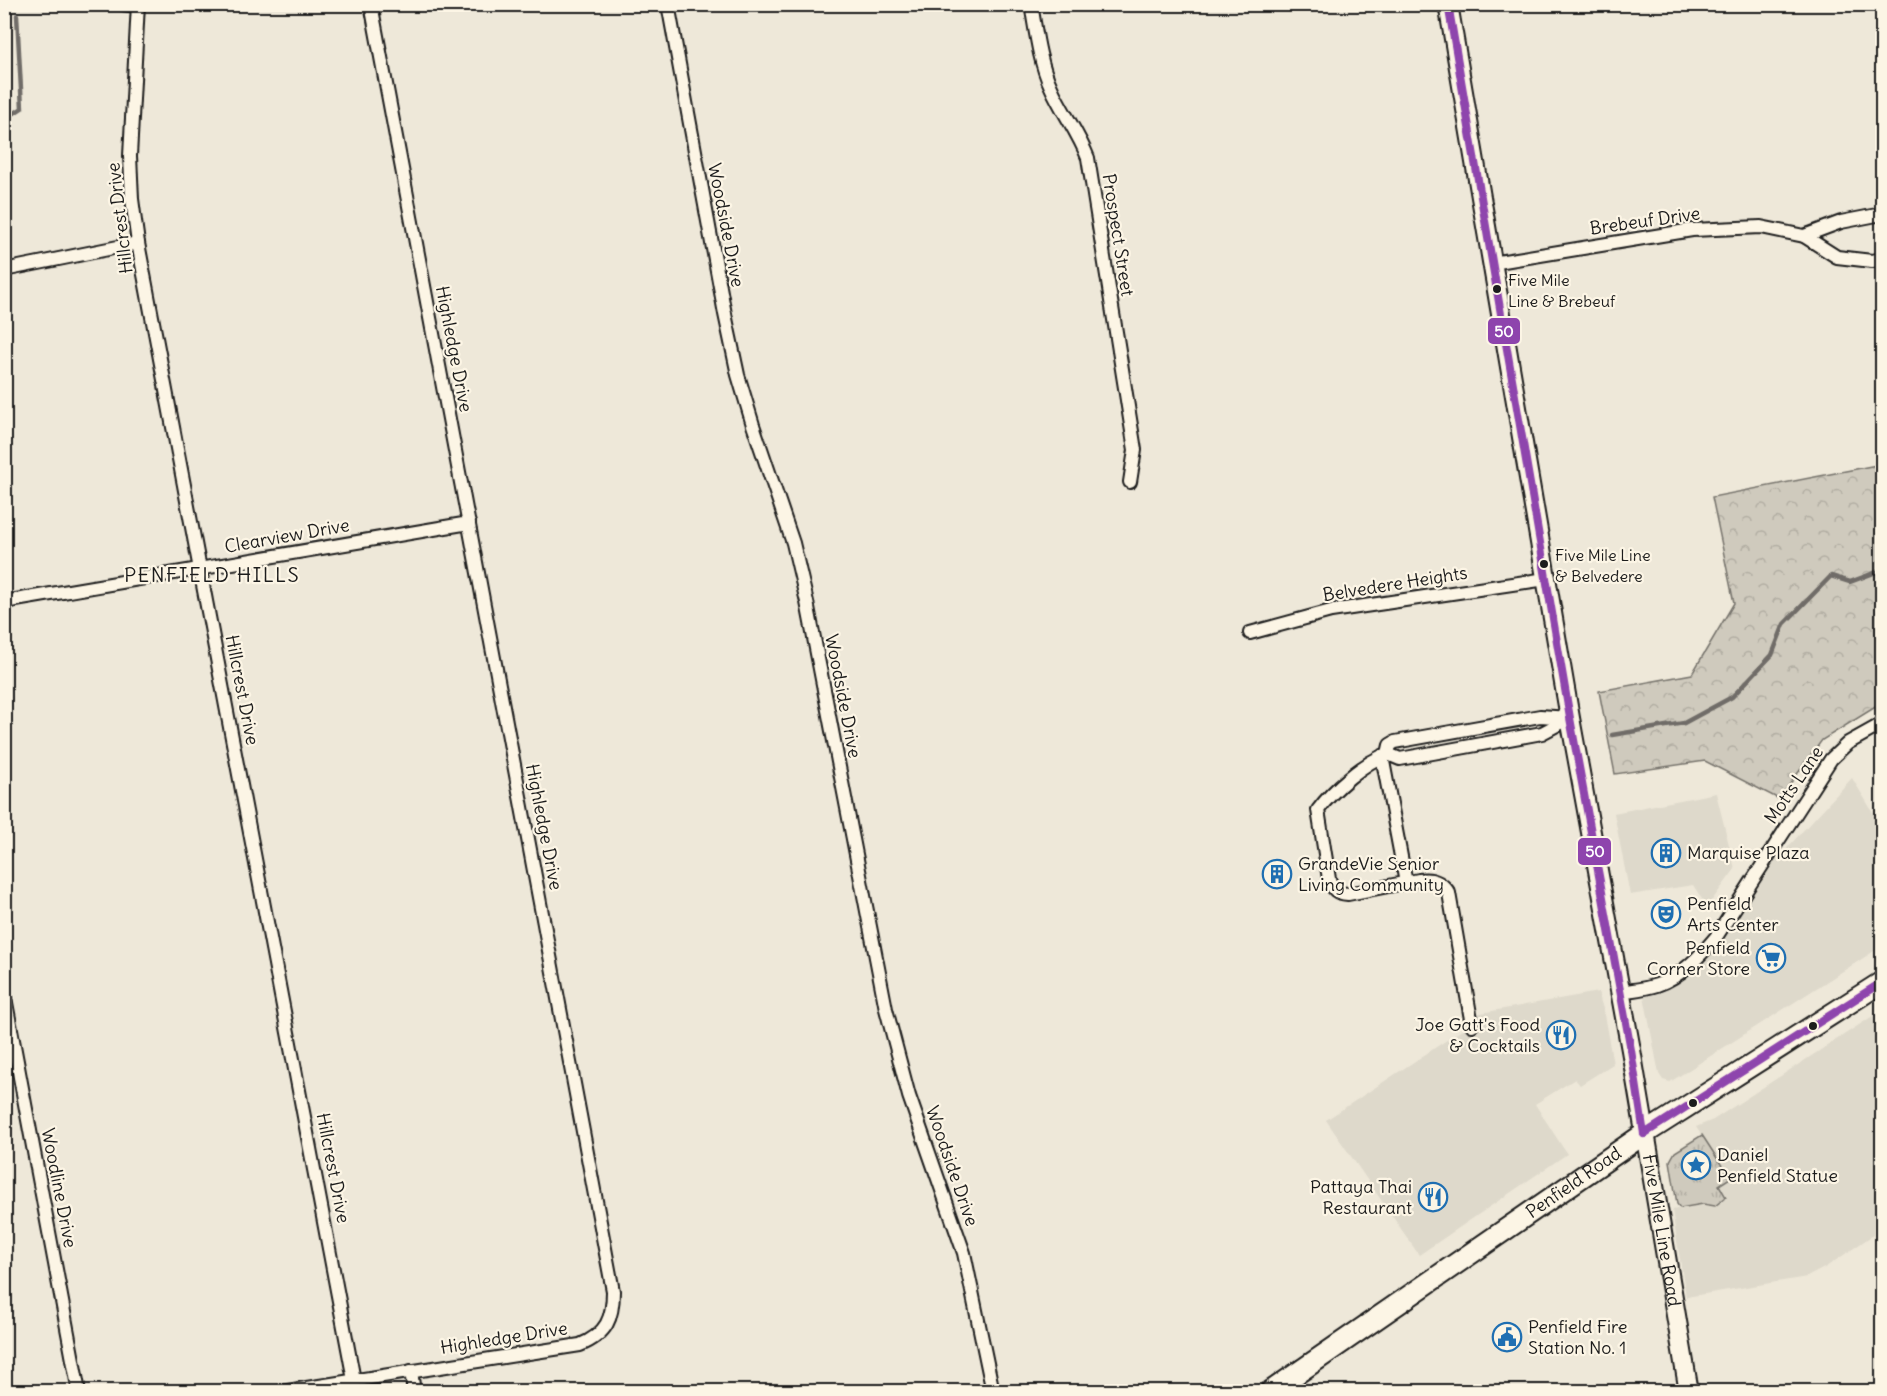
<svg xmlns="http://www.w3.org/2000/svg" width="1887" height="1396" viewBox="0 0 1887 1396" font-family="Delius,sans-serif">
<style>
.built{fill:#ded9cb}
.forest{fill:url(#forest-crowns);stroke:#76736c;stroke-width:1.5}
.park{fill:url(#park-tufts);stroke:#76736c;stroke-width:1.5}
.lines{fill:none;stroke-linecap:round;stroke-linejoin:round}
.stream{stroke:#6f6c67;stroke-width:4.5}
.street-casing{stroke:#1c1c1c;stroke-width:16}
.secondary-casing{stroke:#1c1c1c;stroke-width:22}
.primary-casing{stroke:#1c1c1c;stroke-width:24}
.street{stroke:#fcf5e5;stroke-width:12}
.secondary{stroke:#fcf5e5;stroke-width:18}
.primary{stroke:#fcf5e5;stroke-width:20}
.bus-1-casing{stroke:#fcf5e5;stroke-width:12}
.bus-1{stroke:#8e44ad;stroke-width:8}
.bus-dot{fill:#1c1c1c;stroke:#fcf5e5;stroke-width:2}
.labels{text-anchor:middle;stroke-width:4.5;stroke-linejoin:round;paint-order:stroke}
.bus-label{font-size:16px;fill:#1c1c1c;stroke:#fcf5e5;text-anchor:start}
.street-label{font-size:18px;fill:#1c1c1c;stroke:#fcf5e5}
.poi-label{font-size:18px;fill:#1c1c1c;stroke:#fcf5e5;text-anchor:start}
.neighbourhood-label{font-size:20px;letter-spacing:1.5px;fill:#1c1c1c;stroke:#fcf5e5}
.line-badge{stroke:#fcf5e5;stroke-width:2}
.badge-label{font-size:16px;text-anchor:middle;font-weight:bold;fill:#fff}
</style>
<defs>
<pattern id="forest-crowns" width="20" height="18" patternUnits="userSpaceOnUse" patternTransform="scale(1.5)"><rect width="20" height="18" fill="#cfcabd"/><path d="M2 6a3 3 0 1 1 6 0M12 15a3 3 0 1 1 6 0" fill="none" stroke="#b1ada2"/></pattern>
<pattern id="park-tufts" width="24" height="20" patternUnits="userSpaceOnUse" patternTransform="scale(1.5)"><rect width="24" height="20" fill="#cfcabd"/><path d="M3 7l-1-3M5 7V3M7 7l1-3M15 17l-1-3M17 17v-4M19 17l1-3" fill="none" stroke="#b1ada2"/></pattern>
</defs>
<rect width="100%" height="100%" fill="#eee8d9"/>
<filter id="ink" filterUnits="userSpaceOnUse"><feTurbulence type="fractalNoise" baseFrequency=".0167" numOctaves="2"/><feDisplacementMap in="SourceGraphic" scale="12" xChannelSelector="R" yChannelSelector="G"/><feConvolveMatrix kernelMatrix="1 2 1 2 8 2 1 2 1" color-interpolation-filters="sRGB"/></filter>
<g filter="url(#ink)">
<!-- built -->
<g class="built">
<polygon points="1852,778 1882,827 1882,946 1670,1082 1663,1080 1659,1074 1644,996 1690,976 1703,963 1740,913 1762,875"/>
<polygon points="1716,793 1735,869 1707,907 1693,885 1630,895 1614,813"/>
<polygon points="1598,992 1603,1009 1613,1064 1580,1085 1575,1079 1535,1104 1567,1154 1419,1255 1326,1120 1465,1028 1464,1016"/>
<polygon points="1882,1010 1882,1229 1826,1267 1807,1277 1686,1297 1672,1210 1709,1203 1726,1195 1719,1185 1730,1178 1696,1127 1713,1120"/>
</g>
<!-- forest -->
<polygon class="forest" points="1882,464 1882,703 1822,740 1779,799 1705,761 1615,774 1599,691 1692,674 1734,603 1712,497"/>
<!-- park -->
<polygon class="park" points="1702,1135 1730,1178 1719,1185 1726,1197 1715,1206 1703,1204 1680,1208 1677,1204 1670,1161 1675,1152"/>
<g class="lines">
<!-- stream -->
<g class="stream">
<polyline points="4,120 22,108 17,15"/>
<polyline points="1612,735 1684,723 1732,697 1772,655 1784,624 1831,576 1850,582 1882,570"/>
</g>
<!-- street casing -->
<g class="street-casing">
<g id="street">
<polyline points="123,4 138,6"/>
<polyline points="138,4 130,156 132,199 138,243 354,1380"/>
<polyline points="668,4 725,314 738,375 753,425 793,543 807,602 886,1009 909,1096 964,1253 993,1392"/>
<path d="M1031,4C1036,32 1039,61 1051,87C1062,112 1078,132 1088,158L1135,450L1130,482"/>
<polyline points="1804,236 1841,222 1882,214"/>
<polyline points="1492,263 1692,230 1761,227 1804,236 1837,257 1872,261 1882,259"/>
<polyline points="4,270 138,243"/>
<polyline points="4,602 469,523"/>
<polyline points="1250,633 1331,611 1546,579"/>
<polyline points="1388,754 1390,745 1395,742 1540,716 1569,718"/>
<polyline points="1382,756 1406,883"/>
<polyline points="4,992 79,1392"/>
<path d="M1620,992C1632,990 1645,989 1657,985C1681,977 1701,955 1716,937L1831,759L1848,743L1882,724"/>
<path d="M1472,1025L1449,893C1441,881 1432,878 1419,880L1348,894C1336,893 1333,890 1329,879L1318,810C1333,790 1364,762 1388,754L1400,759L1542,733L1570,718"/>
<polyline points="411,1371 414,1392"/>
<path d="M281,1392L580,1345C607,1334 613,1318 613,1291L371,4"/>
</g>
</g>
<!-- secondary casing -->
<g class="secondary-casing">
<g id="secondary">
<path id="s1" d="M1448,4L1570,718L1631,1050L1689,1392"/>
</g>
</g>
<!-- primary casing -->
<g class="primary-casing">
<g id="primary">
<path id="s2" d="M1270,1392L1644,1134L1882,982"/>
</g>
</g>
<!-- street -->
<use href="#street" class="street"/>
<!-- secondary -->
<use href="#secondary" class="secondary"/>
<!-- primary -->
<use href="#primary" class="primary"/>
<!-- bus-1 casing -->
<g class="bus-1-casing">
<g id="bus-1">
<polyline points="1448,4 1570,718 1631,1050 1644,1134"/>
<polyline points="1644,1134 1882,982"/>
</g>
</g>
<!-- bus-1 -->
<use href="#bus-1" class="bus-1"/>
</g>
</g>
<!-- icons -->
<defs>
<g id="building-ring" transform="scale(1.5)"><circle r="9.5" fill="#fcf5e5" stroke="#1f6fb2" stroke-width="1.5"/><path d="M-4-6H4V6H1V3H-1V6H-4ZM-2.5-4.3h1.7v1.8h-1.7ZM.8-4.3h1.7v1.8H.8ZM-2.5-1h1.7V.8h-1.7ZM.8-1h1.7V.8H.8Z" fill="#1f6fb2"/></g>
<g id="theatre-ring" transform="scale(1.5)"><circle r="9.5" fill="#fcf5e5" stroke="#1f6fb2" stroke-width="1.5"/><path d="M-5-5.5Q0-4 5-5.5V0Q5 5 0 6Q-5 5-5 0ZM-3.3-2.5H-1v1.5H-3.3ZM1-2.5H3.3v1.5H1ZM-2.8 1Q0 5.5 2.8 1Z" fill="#1f6fb2"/></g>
<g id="supermarket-ring" transform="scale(1.5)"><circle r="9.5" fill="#fcf5e5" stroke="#1f6fb2" stroke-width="1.5"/><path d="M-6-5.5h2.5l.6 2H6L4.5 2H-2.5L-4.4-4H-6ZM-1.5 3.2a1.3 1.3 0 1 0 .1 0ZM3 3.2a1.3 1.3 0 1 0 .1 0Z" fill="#1f6fb2"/></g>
<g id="restaurant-ring" transform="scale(1.5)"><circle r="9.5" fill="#fcf5e5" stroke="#1f6fb2" stroke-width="1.5"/><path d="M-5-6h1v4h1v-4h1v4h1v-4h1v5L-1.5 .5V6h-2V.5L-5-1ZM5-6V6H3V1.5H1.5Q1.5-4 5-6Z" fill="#1f6fb2"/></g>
<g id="sight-ring" transform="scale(1.5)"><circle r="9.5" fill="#fcf5e5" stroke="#1f6fb2" stroke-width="1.5"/><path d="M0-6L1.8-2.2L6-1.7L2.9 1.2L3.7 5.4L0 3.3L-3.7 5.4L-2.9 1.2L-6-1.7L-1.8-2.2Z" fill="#1f6fb2"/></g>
<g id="civic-ring" transform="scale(1.5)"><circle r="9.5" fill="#fcf5e5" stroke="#1f6fb2" stroke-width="1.5"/><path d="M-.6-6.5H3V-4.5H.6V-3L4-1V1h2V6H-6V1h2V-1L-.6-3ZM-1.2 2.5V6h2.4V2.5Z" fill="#1f6fb2"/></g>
</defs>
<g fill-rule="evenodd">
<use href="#building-ring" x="1666" y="853"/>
<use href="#building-ring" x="1277" y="874"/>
<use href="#theatre-ring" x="1666" y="914"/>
<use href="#supermarket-ring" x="1771" y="958"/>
<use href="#restaurant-ring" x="1561" y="1035"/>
<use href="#sight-ring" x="1696" y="1165"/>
<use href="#restaurant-ring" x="1433" y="1197"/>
<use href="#civic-ring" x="1507" y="1337"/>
</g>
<!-- markers -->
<g class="bus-dot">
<circle cx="1497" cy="289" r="5"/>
<circle cx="1544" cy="564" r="5"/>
<circle cx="1813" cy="1026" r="5"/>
<circle cx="1693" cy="1103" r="5"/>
</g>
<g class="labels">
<!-- bus labels -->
<g class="bus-label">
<text x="1508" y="286">Five Mile<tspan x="1508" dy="21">Line &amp; Brebeuf</tspan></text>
<text x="1555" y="561">Five Mile Line<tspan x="1555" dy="21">&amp; Belvedere</tspan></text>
</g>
<!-- street labels -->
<g class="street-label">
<text transform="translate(120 218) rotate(-97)" y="6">Hillcrest Drive</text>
<text transform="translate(1645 221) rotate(-8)" y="6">Brebeuf Drive</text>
<text transform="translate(726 225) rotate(79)" y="6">Woodside Drive</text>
<text transform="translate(1118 235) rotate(81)" y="6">Prospect Street</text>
<text transform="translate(454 349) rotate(79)" y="6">Highledge Drive</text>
<text transform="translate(287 536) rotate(-10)" y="6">Clearview Drive</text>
<text transform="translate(1395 584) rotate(-9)" y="6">Belvedere Heights</text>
<text transform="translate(242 690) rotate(79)" y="6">Hillcrest Drive</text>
<text transform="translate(843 696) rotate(79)" y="6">Woodside Drive</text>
<text transform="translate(1794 785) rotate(-56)" y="6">Motts Lane</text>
<text transform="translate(544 827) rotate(79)" y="6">Highledge Drive</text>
<text transform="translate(952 1166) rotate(71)" y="6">Woodside Drive</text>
<text transform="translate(333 1168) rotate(79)" y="6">Hillcrest Drive</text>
<text dy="6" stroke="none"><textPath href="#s2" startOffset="369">Penfield Road</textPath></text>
<text transform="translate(59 1188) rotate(79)" y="6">Woodline Drive</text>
<text dy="6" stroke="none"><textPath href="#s1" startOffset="1245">Five Mile Line Road</textPath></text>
<text transform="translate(504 1338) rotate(-9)" y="6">Highledge Drive</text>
</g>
<!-- poi labels -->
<g class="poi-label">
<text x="1687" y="859">Marquise Plaza</text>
<text x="1298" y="870">GrandeVie Senior<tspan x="1298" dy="21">Living Community</tspan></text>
<text x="1687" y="910">Penfield<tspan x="1687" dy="21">Arts Center</tspan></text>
<text x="1750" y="954" text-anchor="end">Penfield<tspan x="1750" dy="21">Corner Store</tspan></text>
<text x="1540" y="1031" text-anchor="end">Joe Gatt's Food<tspan x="1540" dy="21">&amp; Cocktails</tspan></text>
<text x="1717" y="1161">Daniel<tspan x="1717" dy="21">Penfield Statue</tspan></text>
<text x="1412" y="1193" text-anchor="end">Pattaya Thai<tspan x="1412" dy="21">Restaurant</tspan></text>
<text x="1528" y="1333">Penfield Fire<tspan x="1528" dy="21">Station No. 1</tspan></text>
</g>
<!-- neighbourhood labels -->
<g class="neighbourhood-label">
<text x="212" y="582">PENFIELD HILLS</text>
</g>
</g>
<g class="line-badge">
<rect x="1487" y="317" width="34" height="28" rx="6" fill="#8e44ad"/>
<rect x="1577" y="837" width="35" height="29" rx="6" fill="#8e44ad"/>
</g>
<g class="badge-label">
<text x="1504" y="337">50</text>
<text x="1595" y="857">50</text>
</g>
<!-- margin -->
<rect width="1887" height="1396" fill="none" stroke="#fcf5e5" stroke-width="24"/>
<rect x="12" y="12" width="1863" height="1372" fill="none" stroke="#1c1c1c" stroke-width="2" filter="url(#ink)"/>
</svg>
